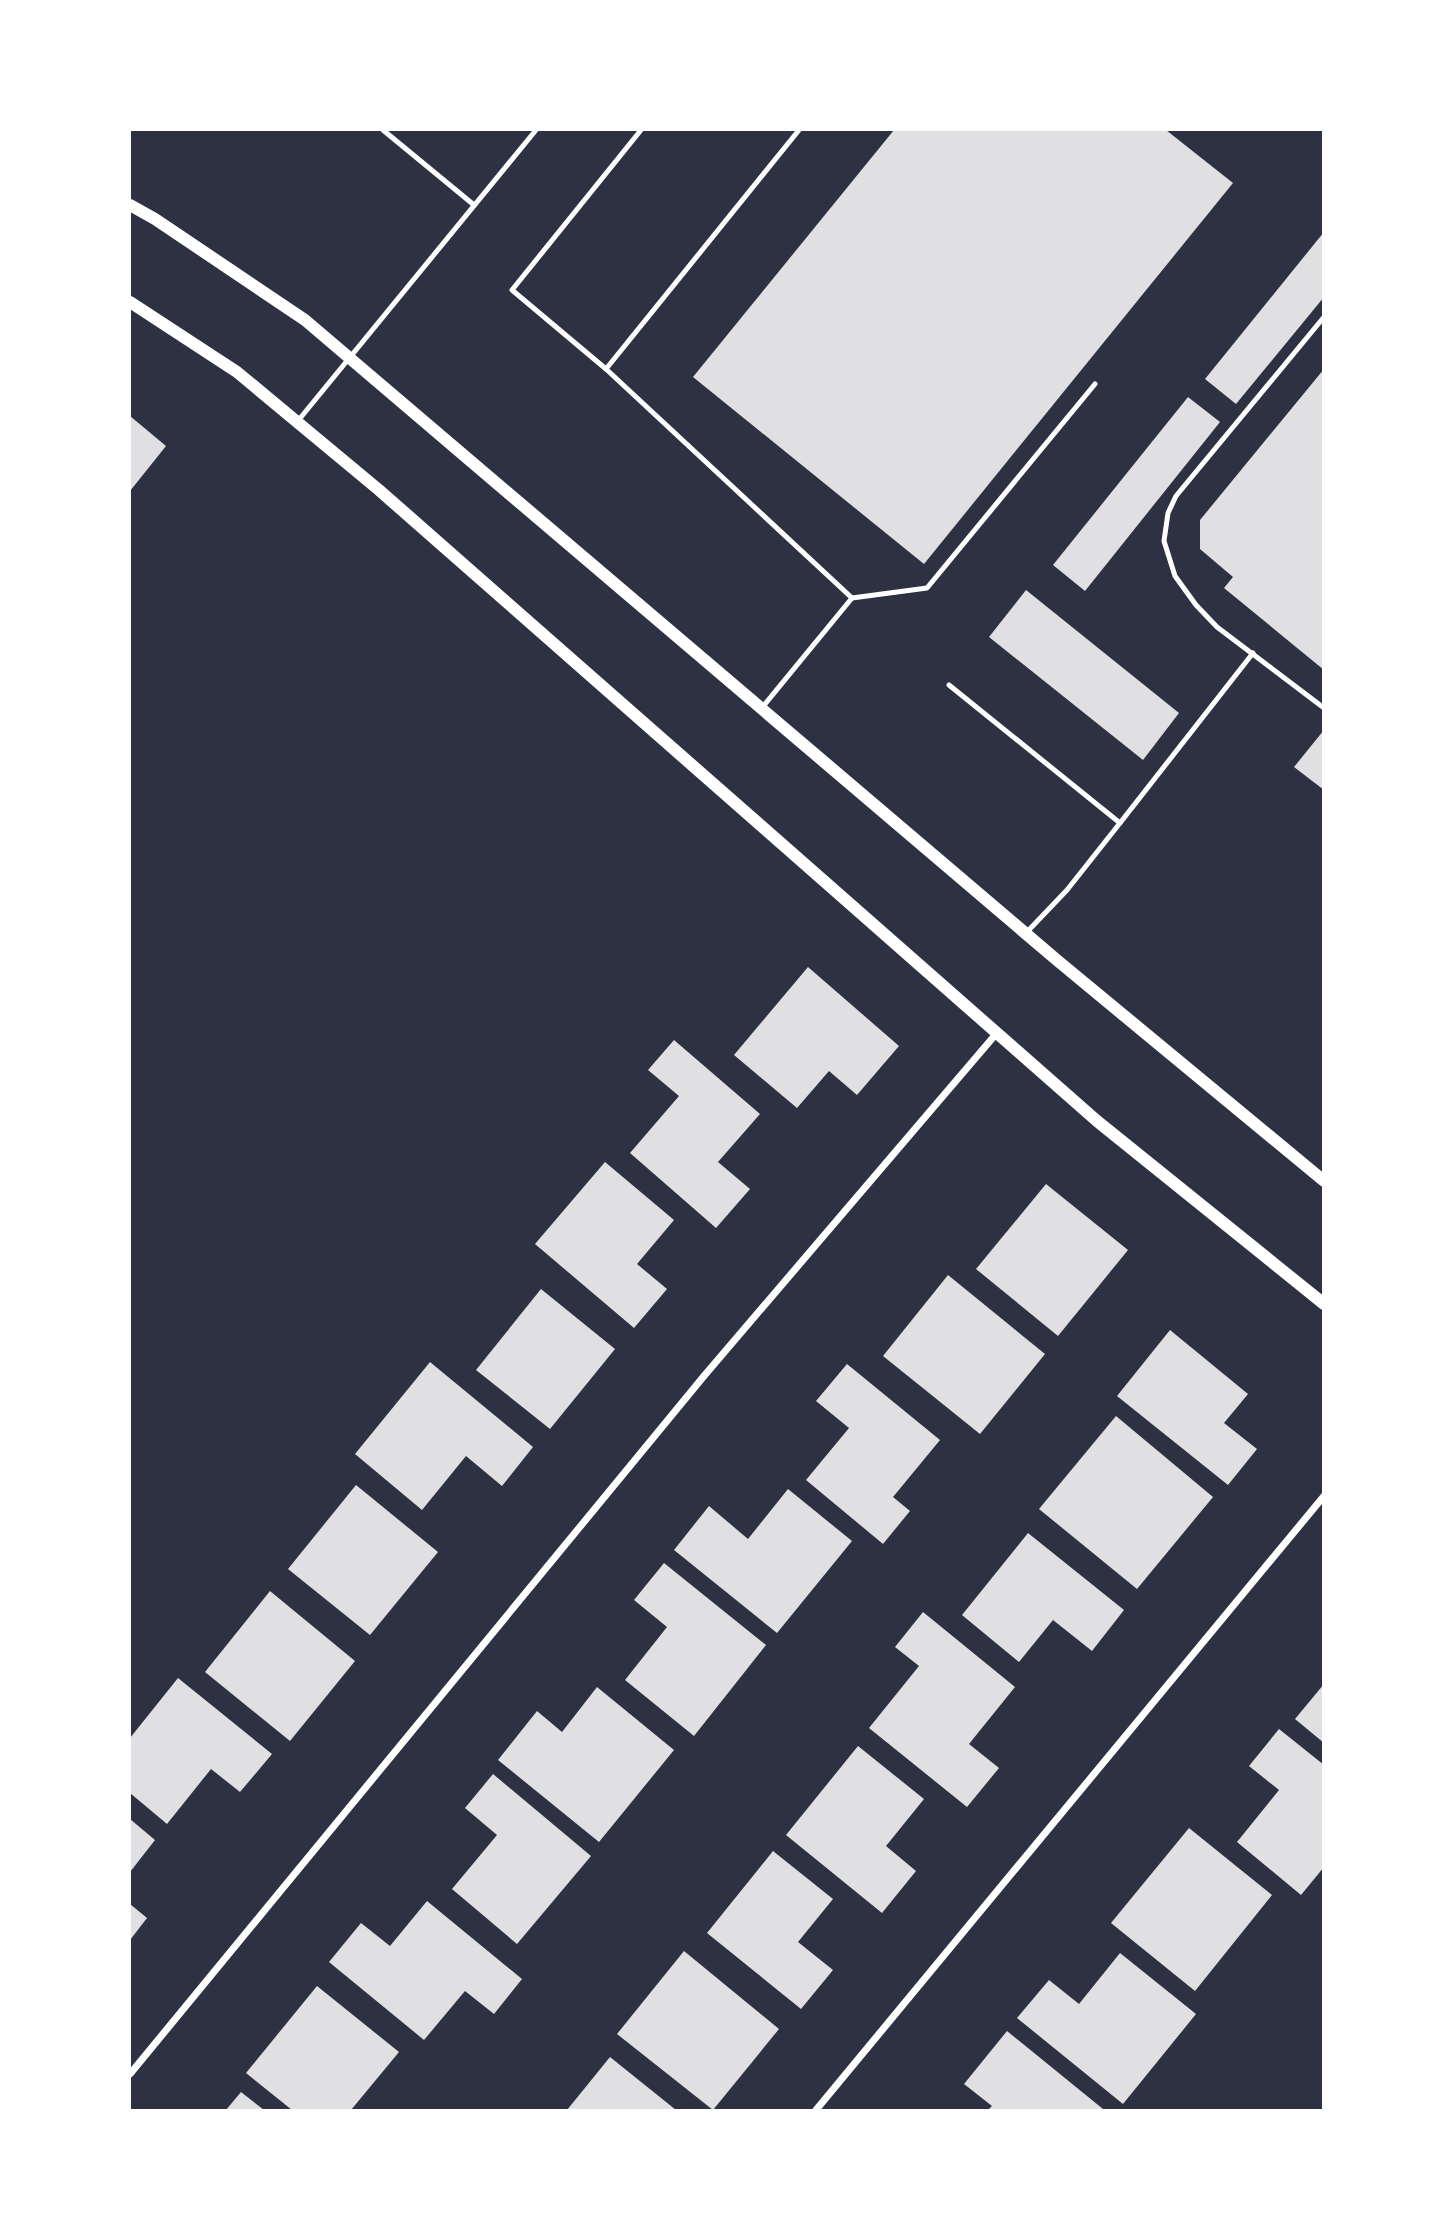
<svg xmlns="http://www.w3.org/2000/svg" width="1453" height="2240" viewBox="0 0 1453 2240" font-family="'Work Sans',sans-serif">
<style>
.building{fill:#e0e0e3}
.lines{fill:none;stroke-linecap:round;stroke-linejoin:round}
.service{stroke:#fff;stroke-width:5}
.minor{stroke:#fff;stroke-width:7}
.tertiary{stroke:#fff;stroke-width:12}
</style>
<rect width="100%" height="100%" fill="#2d3142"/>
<!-- building -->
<g class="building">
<polygon points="894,130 1166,130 1233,183 924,564 693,377"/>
<polygon points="1324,232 1324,297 1236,404 1205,379"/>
<polygon points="1324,369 1324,670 1224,588 1233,577 1200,549 1200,520"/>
<polygon points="1188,397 1220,422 1085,591 1053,565"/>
<polygon points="130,416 166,446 130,491"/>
<polygon points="1026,590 1179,713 1143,760 989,637"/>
<polygon points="1324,730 1324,790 1294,767"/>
<polygon points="808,967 899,1046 857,1095 829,1071 797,1108 734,1055"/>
<polygon points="674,1040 760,1114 718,1162 750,1189 716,1228 630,1153 679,1096 648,1070"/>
<polygon points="605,1162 674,1220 637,1264 667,1289 634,1328 535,1244"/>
<polygon points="1046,1184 1128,1250 1058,1336 976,1269"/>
<polygon points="948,1275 1045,1354 980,1434 883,1356"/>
<polygon points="541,1289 615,1349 550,1429 476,1370"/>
<polygon points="1170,1330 1248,1394 1224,1423 1257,1449 1228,1485 1117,1396"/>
<polygon points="430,1362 533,1447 502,1486 466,1456 422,1510 355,1454"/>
<polygon points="847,1364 940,1440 893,1497 910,1511 883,1544 806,1480 849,1428 816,1401"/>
<polygon points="1116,1416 1213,1497 1137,1589 1039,1509"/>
<polygon points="356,1485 438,1552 370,1635 288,1569"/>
<polygon points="788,1489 852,1541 777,1633 674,1550 709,1506 748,1539"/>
<polygon points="1028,1533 1124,1610 1092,1651 1053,1620 1019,1662 962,1615"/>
<polygon points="664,1563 766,1645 694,1736 625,1680 667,1627 634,1600"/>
<polygon points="270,1591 355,1661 290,1741 205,1672"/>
<polygon points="923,1612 1015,1687 969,1744 999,1768 967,1807 869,1728 919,1666 895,1647"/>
<polygon points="178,1678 272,1754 240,1792 211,1769 167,1824 130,1793 130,1738"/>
<polygon points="1324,1684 1324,1743 1295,1719"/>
<polygon points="597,1687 674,1750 599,1842 498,1760 537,1711 562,1732"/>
<polygon points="1279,1729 1324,1765 1324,1867 1301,1895 1237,1842 1279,1790 1249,1766"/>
<polygon points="858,1746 924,1799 886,1846 916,1871 882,1913 786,1835"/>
<polygon points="493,1774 591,1856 517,1944 452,1889 497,1835 465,1808"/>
<polygon points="130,1819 155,1840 130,1872"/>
<polygon points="1189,1828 1272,1895 1195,1991 1111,1923"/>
<polygon points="773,1851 833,1899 798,1942 833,1970 801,2009 707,1933"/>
<polygon points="427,1901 522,1979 494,2014 465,1991 424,2040 329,1962 361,1923 390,1946"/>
<polygon points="130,1904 147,1918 130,1940"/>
<polygon points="684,1951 779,2029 713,2110 617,2034"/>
<polygon points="1120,1953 1196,2014 1123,2104 1017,2018 1049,1980 1079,2004"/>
<polygon points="317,1986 399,2052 351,2110 292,2110 246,2073"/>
<polygon points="1007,2031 1103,2109 1101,2110 988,2110 992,2106 964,2084"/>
<polygon points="610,2057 676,2110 567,2110"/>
<polygon points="241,2092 264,2110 226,2110"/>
</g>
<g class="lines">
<!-- service -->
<g class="service">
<polyline points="383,130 474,205"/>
<polyline points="1324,317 1176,496 1168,513 1164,541 1175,576 1196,605 1217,627 1324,708"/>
<polyline points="606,369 512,290 641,130"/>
<polyline points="297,422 536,130"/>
<polyline points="852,598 927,588 1095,384"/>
<polyline points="949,685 1120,823 1067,890 1026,933"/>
<polyline points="761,709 852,598 606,369 799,130"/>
<polyline points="1120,823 1253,653"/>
</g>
<!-- minor -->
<g class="minor">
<polyline points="130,2074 704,1376 996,1034"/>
<polyline points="816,2110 1324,1496"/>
</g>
<!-- tertiary -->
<g class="tertiary">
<polyline points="130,205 155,219 305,320 1058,961 1324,1181"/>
<polyline points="130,302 237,372 379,490 1097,1121 1324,1304"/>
</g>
</g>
<!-- border -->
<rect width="1453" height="2240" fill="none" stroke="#ffffff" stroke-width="262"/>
</svg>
